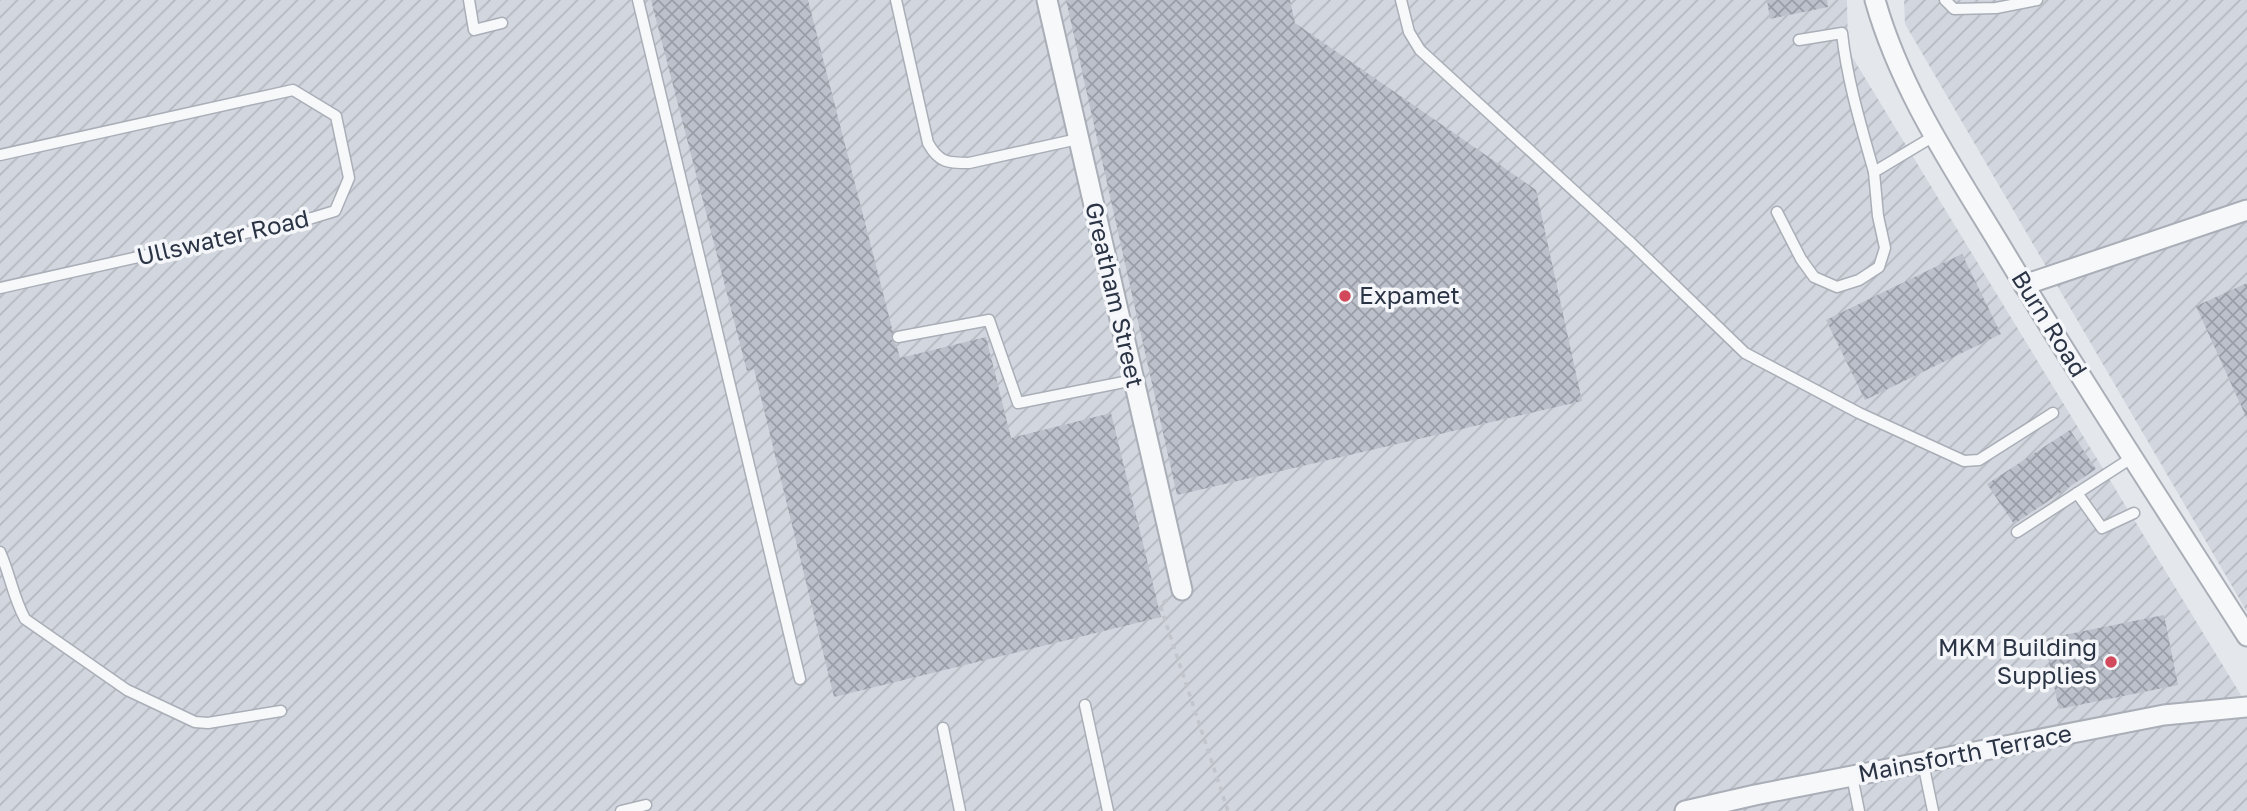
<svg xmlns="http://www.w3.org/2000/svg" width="2247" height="811" viewBox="0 0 2247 811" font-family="'Golos Text',sans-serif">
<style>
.industrial{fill:url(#industrial-furrows)}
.building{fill:url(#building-cross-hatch)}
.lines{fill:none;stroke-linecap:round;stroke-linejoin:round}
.service-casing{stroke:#a9aeb7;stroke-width:13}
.minor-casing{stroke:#a9aeb7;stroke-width:23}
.path{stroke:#c2c5cb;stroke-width:3.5;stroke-dasharray:5 5;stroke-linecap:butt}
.service{stroke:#f7f8fa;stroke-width:10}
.minor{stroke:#f7f8fa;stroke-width:19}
.poi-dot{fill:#d1495b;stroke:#f4f6f9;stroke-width:2.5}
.labels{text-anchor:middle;stroke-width:7;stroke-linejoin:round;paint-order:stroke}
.street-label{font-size:24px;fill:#2b3445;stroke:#f4f6f9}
.poi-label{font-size:24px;fill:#2b3445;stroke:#f4f6f9;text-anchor:start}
</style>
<defs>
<pattern id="industrial-furrows" width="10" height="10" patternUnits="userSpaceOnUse" patternTransform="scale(1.75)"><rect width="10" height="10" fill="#d2d6de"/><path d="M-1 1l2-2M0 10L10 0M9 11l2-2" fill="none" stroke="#b4b8c0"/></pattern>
<pattern id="building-cross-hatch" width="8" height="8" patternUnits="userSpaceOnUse" patternTransform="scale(1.75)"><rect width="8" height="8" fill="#bbc0ca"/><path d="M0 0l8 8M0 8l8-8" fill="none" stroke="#989da6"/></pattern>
</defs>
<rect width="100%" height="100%" fill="#e4e7ec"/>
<!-- industrial -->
<g class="industrial">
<polygon points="0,0 1847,0 1848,50 2247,705 2247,811 0,811"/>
<polygon points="1904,0 2247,0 2247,612 1905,24"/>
</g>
<!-- building -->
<g class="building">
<polygon points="651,0 808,0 893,332 891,339 896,344 900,358 986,337 1011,438 1111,413 1161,617 834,697 754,369 747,371"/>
<polygon points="1066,0 1290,0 1295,23 1536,190 1582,401 1177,495"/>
<polygon points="1767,0 1827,0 1828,7 1770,19"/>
<polygon points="1962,254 2001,334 1865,400 1826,320"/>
<polygon points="2247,283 2247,419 2196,306"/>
<polygon points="2070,430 2096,469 2014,524 1987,484"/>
<polygon points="2164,615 2178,685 2059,709 2044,639"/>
</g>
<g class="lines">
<!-- service casing -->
<g class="service-casing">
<g id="service">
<polyline points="469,0 474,30 502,23"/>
<polyline points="638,0 800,679"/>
<path d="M896,0L928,143C939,163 948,163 969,163L1078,139"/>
<polyline points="1401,0 1409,32 1420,50 1630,242 1745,353 1859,413 1964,461 1979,460 2053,413"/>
<polyline points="1945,0 1954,9 1996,8 2037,0"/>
<path d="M1799,40L1842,33C1847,80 1861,126 1874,172"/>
<polyline points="0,155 293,90 336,116 349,178 335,211 312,218 0,288"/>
<polyline points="1777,212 1801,259 1814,277 1837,287 1859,280 1879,267 1885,248 1878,216 1874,172 1934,136"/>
<polyline points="898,337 989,320 1018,403 1134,380"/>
<polyline points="2077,493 2102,528 2134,513"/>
<polyline points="2017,532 2133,457"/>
<path d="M0,552C10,574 13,597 25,619L127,690L195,722L208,723L281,711"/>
<polyline points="1085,705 1108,811"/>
<polyline points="943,728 960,811"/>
<polyline points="1923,763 1933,811"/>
<polyline points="1852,776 1859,811"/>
<polyline points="621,811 646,805"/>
</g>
</g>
<!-- minor casing -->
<g class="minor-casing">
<g id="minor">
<polyline points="1047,0 1182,590"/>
<path d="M1875,0C1900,89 1952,166 2000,245C2079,377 2164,506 2247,636"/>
<polyline points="2024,285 2247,210"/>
<polyline points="1685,811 1755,795 2164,715 2247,707"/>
</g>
</g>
<!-- path -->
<polyline class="path" points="1167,600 1160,605 1228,811"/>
<!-- service -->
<use href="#service" class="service"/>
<!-- minor -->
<use href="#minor" class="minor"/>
</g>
<!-- markers -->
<g class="poi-dot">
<circle cx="1345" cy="296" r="7"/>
<circle cx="2111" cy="662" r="7"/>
</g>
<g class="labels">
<!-- street labels -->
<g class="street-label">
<text transform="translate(223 238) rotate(-13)" y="8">Ullswater Road</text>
<text transform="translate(1114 295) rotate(77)" y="8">Greatham Street</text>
<text transform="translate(2049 324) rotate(58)" y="8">Burn Road</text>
<text transform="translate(1965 754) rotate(-11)" y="8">Mainsforth Terrace</text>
</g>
<!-- poi labels -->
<g class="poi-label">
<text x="1359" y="304">Expamet</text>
<text x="2097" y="656" text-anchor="end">MKM Building<tspan x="2097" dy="28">Supplies</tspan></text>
</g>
</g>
</svg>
